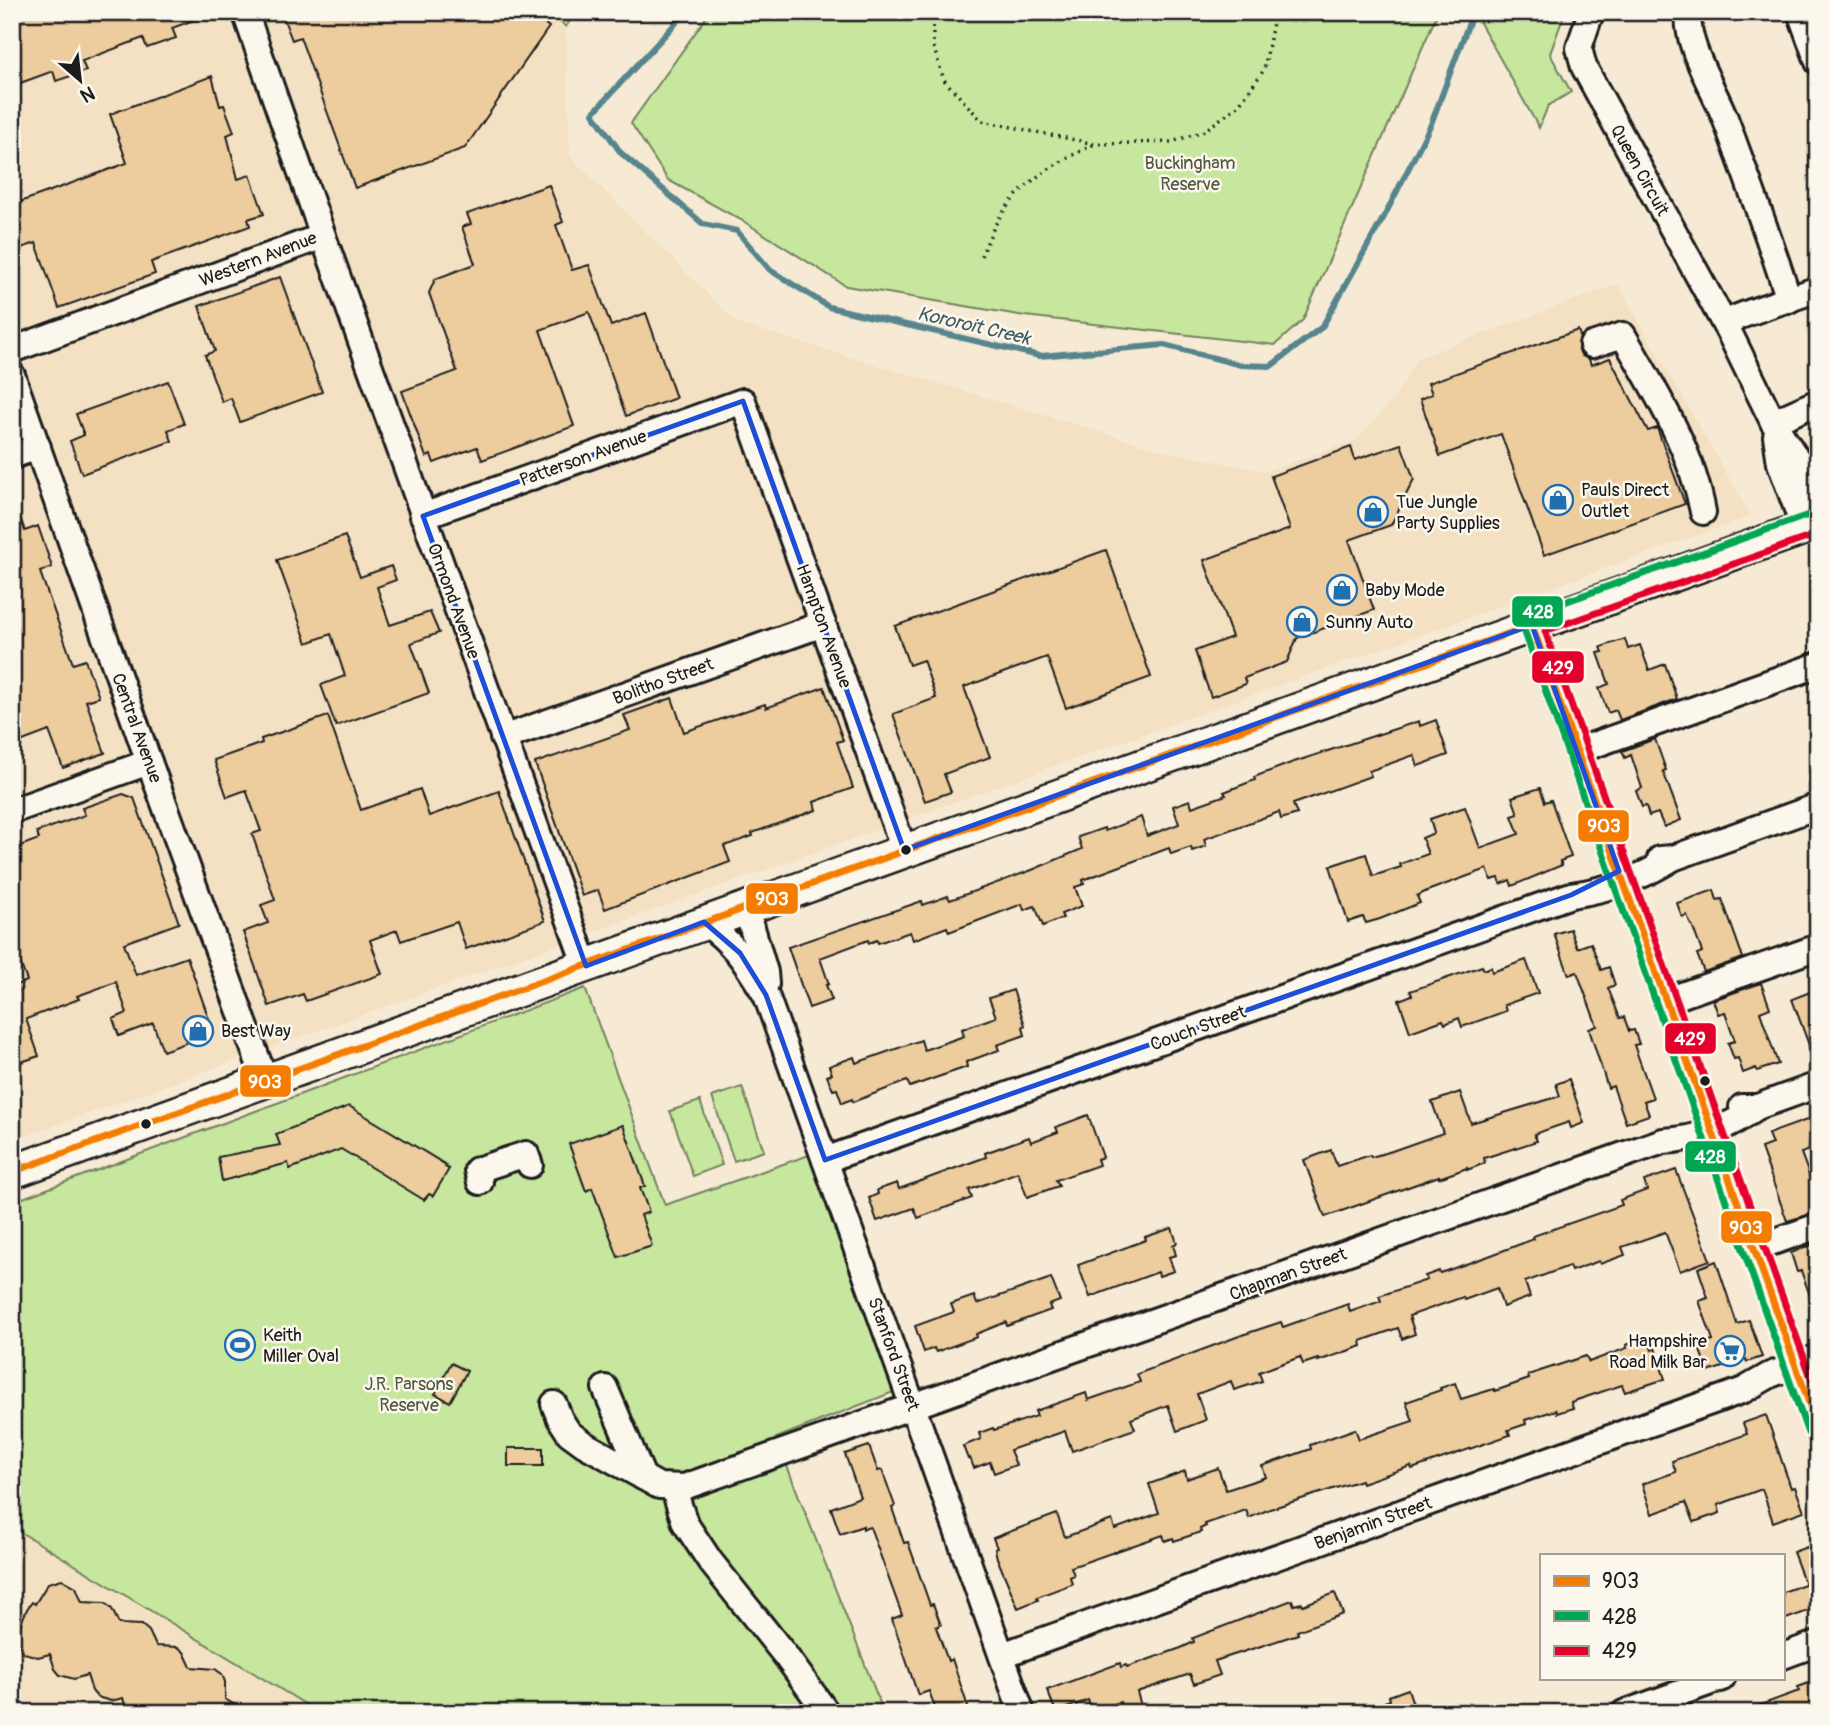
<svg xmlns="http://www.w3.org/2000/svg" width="1830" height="1725" viewBox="0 0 1830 1725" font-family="Pangolin,sans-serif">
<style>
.built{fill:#f4e1c4}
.green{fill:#c7e69e;stroke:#72815d;stroke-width:2}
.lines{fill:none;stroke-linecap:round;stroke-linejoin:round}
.stream{stroke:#56858d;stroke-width:6}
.building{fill:#edcc9e;stroke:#1c1c1c;stroke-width:2}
.minor-casing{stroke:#1c1c1c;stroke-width:30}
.major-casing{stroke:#1c1c1c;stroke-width:37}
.path{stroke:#1c1c1c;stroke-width:3.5;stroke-dasharray:2 5;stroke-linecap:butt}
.minor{stroke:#fbf7ec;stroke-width:24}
.major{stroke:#fbf7ec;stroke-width:32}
.bus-1-casing{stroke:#fbf7ec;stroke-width:12}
.bus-2-casing{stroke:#fbf7ec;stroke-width:12}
.bus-3-casing{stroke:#fbf7ec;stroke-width:12}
.bus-1{stroke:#f47d01;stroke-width:7}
.bus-2{stroke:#00a651;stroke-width:7}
.bus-3{stroke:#e4002b;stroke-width:7}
.marked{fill:none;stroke:#1d4ed8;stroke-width:5;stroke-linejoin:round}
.bus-dot{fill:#1c1c1c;stroke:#fbf7ec;stroke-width:2.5}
.labels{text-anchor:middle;stroke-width:5;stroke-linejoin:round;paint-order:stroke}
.park-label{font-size:18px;fill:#4f5943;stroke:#fbf7ec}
.street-label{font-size:18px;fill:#1c1c1c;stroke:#fbf7ec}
.poi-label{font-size:18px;fill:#1c1c1c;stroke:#fbf7ec;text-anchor:start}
.water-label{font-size:19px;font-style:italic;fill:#3e595e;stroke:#fbf7ec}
.line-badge{stroke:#fbf7ec;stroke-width:2.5}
.badge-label{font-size:19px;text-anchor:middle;font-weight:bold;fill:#fff}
</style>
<rect width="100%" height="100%" fill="#f7ead5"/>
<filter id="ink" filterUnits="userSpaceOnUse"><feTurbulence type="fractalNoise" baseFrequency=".0143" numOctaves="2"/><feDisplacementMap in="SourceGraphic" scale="14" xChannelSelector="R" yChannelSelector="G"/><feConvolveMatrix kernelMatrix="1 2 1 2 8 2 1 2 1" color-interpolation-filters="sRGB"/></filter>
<g filter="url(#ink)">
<!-- built -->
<g class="built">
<polygon points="12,12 549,12 566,27 570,156 737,323 1165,451 1266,471 1358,439 1395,397 1417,358 1618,284 1751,516 12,1141"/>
<polygon points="12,1527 321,1713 12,1713"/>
</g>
<!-- green -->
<g class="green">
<polygon points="549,12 575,12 566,27"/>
<polygon points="710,12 1438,12 1303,320 1275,345 1025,316 846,286 743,221 668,180 631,123"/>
<polygon points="1474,12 1565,12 1550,54 1571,92 1548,106 1539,128"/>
<polygon points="585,988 665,1205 812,1154 896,1391 776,1438 884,1713 320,1713 12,1527 12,1202"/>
<polygon points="742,1087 764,1151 734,1161 712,1097"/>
<polygon points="700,1101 722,1165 693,1176 670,1111"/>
</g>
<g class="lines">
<!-- stream -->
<polyline class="stream" points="686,12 593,113 621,153 703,224 737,231 770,270 829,307 1040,356 1164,345 1241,365 1271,366 1322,327 1385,215 1431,124 1473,12"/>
</g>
<!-- building -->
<g class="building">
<polygon points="12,12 209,12 210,14 172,28 176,38 147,48 143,38 82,61 86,71 56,81 53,71 12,86"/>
<polygon points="281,12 483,12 537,18 549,27 465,148 355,188 300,37 292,40"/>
<polygon points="212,76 220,106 224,105 234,132 227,135 238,179 250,175 264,214 248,219 250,226 151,262 155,274 59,308 36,243 12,251 12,205 127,163 110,114"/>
<polygon points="549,185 563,222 556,225 572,270 589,265 611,326 646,313 676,398 626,416 589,312 540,330 574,426 482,460 477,447 434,463 431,455 426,457 402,391 457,371 429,293 435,279 475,264 462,227 471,224 467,214"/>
<polygon points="280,277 322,392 240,422 231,398 222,402 205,355 215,351 199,306"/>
<polygon points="1578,330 1580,336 1578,349 1582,356 1589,359 1591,365 1610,358 1648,431 1657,428 1685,504 1544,555 1501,434 1440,456 1420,399 1432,394 1428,383"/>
<polygon points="168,381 184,424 168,430 172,441 82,474 70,441 84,435 76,414"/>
<polygon points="1401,444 1414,479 1391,525 1349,540 1374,610 1297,638 1287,662 1244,678 1246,684 1211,697 1195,651 1232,637 1204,560 1290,529 1271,476 1351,447 1355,460"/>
<polygon points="12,501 14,501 25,531 38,526 52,567 40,572 73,664 85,660 99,697 86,701 105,753 63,768 49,731 12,745"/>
<polygon points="345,536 360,577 391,566 396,580 377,587 390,625 430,612 439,633 411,643 429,693 336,726 321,685 345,676 331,634 307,643 277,560"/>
<polygon points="1106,550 1151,677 1066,708 1047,657 964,687 990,757 944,774 951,792 925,801 893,714 936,698 923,660 909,665 895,626"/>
<polygon points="1625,639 1628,649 1640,645 1649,670 1665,664 1677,699 1620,720 1616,710 1608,713 1599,688 1609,684 1598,653 1603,652 1601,647"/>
<polygon points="824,687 843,740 837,742 853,788 814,802 816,810 752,833 753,836 724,846 730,862 605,909 598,890 582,896 535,763 630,730 624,715 672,698 684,732 765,704 766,708"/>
<polygon points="328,716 361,810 420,789 429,816 499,791 545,921 466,949 457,922 401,941 397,930 370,940 382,974 306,1001 303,994 269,1006 243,932 268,923 261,905 275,900 252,834 261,831 246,790 227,797 214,760 262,743 261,739"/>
<polygon points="1436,720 1448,755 1418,766 1414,755 1369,771 1371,776 1293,804 1297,814 1281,819 1279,812 1204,839 1206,846 1192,851 1191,847 1171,854 1169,848 1083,880 1084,884 1075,887 1082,906 1061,914 1063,918 1043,926 1035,906 1024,910 1022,904 949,932 947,927 913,940 910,932 878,943 877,940 869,943 868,940 820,958 829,984 826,985 832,1000 809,1008 788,947 922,901 923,905 948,896 950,900 1032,870 1082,849 1078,837 1104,828 1105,831 1141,817 1147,836 1179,824 1173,806 1190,800 1192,807 1226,795 1224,792 1255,780 1254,777 1291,763 1419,721 1420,726"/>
<polygon points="1655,739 1666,770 1663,771 1681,820 1664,827 1658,813 1649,816 1646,806 1642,807 1636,791 1642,788 1631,755 1625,758 1622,751"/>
<polygon points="1540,788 1545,802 1551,800 1571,857 1560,861 1562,865 1512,886 1510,880 1501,884 1499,878 1491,880 1487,869 1427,891 1417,896 1420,903 1380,919 1366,923 1363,917 1348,922 1330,866 1366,854 1373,876 1401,867 1400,864 1428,854 1422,838 1434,833 1430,819 1465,807 1480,848 1519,834 1512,816 1518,814 1512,797"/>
<polygon points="123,794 134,798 179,923 124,943 136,975 187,957 214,1033 163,1051 153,1023 119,1036 113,1019 127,1013 116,982 77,996 79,999 26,1019 39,1056 12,1065 12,988 18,990 16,985 27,981 12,941 12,849 39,839 37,832 85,815 82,808"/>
<polygon points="1714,890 1717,900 1722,899 1743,958 1704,972 1697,954 1702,952 1692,925 1691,925 1687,915 1682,917 1677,903"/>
<polygon points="1570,929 1577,948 1591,943 1601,970 1609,967 1615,985 1608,988 1620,1018 1624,1017 1629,1031 1634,1030 1639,1044 1634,1045 1653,1098 1644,1101 1649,1115 1626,1123 1613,1086 1608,1088 1589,1029 1597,1026 1577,972 1569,975 1554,934"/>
<polygon points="1526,960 1538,993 1504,1005 1506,1011 1462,1027 1459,1018 1445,1024 1443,1020 1410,1032 1399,1000 1412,995 1410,991 1482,966 1484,970 1491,967 1492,972"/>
<polygon points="1761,983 1770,1008 1760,1012 1778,1064 1757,1071 1756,1068 1743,1073 1738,1058 1734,1059 1728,1043 1735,1041 1725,1012 1718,1014 1713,1000"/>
<polygon points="1818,989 1818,1063 1816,1064 1792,999"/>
<polygon points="1013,990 1025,1025 1023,1027 1025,1035 997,1045 999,1050 966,1062 967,1067 935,1078 910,1087 907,1081 853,1102 852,1099 842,1103 837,1089 833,1090 827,1076 832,1074 829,1066 854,1057 856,1063 921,1040 924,1050 964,1036 962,1029 996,1017 989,998"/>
<polygon points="1569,1079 1584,1123 1571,1128 1569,1122 1534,1134 1537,1141 1484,1158 1485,1163 1467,1170 1467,1168 1439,1178 1439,1176 1325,1217 1304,1160 1331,1150 1337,1166 1370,1155 1371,1157 1392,1151 1443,1133 1432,1102 1460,1092 1471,1123 1560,1096 1556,1084"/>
<polygon points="349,1106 446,1165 445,1167 449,1169 433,1196 429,1194 424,1200 341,1149 290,1169 288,1163 222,1181 218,1157 280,1145 276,1134"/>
<polygon points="1088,1115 1103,1157 1097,1159 1099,1165 1056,1180 1059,1186 1027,1197 1018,1172 969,1190 972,1198 918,1218 914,1208 877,1221 869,1198 878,1194 877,1190 897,1183 899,1189 953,1169 986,1157 985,1153 1029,1137 1031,1142 1058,1132 1056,1127"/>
<polygon points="1818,1116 1818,1147 1801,1153 1818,1199 1818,1212 1787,1221 1761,1148 1772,1144 1768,1134"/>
<polygon points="623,1125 645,1186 640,1188 649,1212 641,1215 652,1246 618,1257 592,1188 586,1191 569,1144"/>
<polygon points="1676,1170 1710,1260 1680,1271 1665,1232 1622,1247 1625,1255 1600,1264 1599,1261 1571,1271 1569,1266 1525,1282 1530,1297 1503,1307 1497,1288 1464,1300 1463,1297 1409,1316 1415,1334 1402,1339 1398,1328 1361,1341 1362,1346 1318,1361 1318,1359 1303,1364 1300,1357 1259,1372 1262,1381 1234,1390 1231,1381 1197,1394 1206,1420 1177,1431 1168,1405 1131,1419 1135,1429 1072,1451 1065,1431 1010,1450 1016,1465 994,1473 990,1462 974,1468 970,1458 968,1459 963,1446 981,1439 979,1433 993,1428 994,1430 1037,1416 1035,1411 1086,1393 1088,1400 1140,1382 1137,1374 1242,1335 1281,1322 1283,1327 1348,1304 1350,1312 1381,1301 1379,1296 1427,1280 1425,1276 1439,1271 1440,1273 1486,1257 1534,1239 1533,1236 1622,1205 1620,1200 1647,1190 1644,1181"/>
<polygon points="1172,1228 1177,1243 1173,1245 1176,1255 1169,1257 1174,1271 1159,1276 1158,1272 1090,1297 1078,1265 1146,1240 1145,1237"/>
<polygon points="1818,1242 1818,1312 1816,1312 1801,1271 1797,1272 1791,1253"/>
<polygon points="1716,1261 1737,1324 1749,1320 1762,1357 1747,1362 1746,1359 1708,1372 1698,1345 1713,1340 1699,1301 1708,1298 1698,1268"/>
<polygon points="1051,1278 1060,1301 1049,1305 1051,1310 1007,1326 1006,1322 976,1334 977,1337 936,1352 934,1348 924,1352 915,1326 954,1312 951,1304 974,1296 977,1304"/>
<polygon points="1647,1337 1652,1350 1655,1348 1665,1379 1625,1392 1622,1385 1571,1402 1573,1408 1557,1413 1556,1410 1525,1420 1526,1424 1508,1430 1510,1435 1412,1469 1411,1466 1362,1483 1361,1480 1270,1509 1249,1518 1246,1510 1205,1524 1206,1526 1200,1529 1201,1532 1174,1541 1173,1538 1165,1541 1163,1535 1071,1567 1074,1575 1070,1577 1072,1584 1037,1597 1038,1600 1018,1608 997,1558 995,1549 997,1548 993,1538 1057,1514 1065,1537 1112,1520 1115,1529 1159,1513 1149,1484 1185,1471 1187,1479 1218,1468 1226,1490 1266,1477 1262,1466 1311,1449 1310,1445 1355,1429 1359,1439 1413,1421 1406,1402 1441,1390 1440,1388 1455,1383 1461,1399 1494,1389 1495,1391 1529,1379 1528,1375 1586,1356 1589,1362 1627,1348 1626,1345"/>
<polygon points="451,1363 467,1371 450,1402 435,1394"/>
<polygon points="1766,1415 1791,1488 1795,1487 1804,1511 1773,1522 1762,1489 1718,1505 1720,1513 1694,1522 1686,1502 1652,1514 1642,1484 1676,1472 1672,1461 1747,1434 1743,1423"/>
<polygon points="869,1446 878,1471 882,1470 895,1506 892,1508 904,1543 908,1542 930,1605 933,1604 941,1625 936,1627 948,1661 952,1659 970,1713 937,1713 929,1691 918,1695 892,1619 902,1615 870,1527 863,1529 863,1526 840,1534 831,1508 860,1497 845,1454"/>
<rect x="508" y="1448" width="35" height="18"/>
<polygon points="1818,1543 1818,1614 1816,1614 1812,1603 1814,1609 1783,1620 1783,1592 1805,1584 1793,1552"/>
<polygon points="62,1579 76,1587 82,1602 105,1603 112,1609 119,1624 142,1625 149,1631 156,1646 178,1647 184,1652 191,1667 215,1669 222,1674 225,1682 225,1699 248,1713 127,1713 123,1698 111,1701 97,1697 92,1691 87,1675 74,1679 60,1675 55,1669 50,1654 38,1657 24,1653 16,1640 17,1632 27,1609 32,1602 35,1604 48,1583"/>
<polygon points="1335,1593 1343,1614 1297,1631 1298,1634 1215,1661 1220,1675 1194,1684 1190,1674 1137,1692 1143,1713 1124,1713 1120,1702 1092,1712 1088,1700 1056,1712 1047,1690 1120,1663 1121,1667 1126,1665 1127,1667 1181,1648 1194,1642 1193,1638 1292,1600 1294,1605 1302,1603 1303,1605"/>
<polygon points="1818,1680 1818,1708 1806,1713 1744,1713 1744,1711 1799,1691 1798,1687"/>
<polygon points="1408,1689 1416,1713 1362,1713 1361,1711 1390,1700 1389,1696"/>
</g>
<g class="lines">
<!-- minor casing -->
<g class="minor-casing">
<g id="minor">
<polyline points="1591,12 1579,48 1584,67 1730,334 1773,422 1799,462 1818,510"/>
<path d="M1689,12C1684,43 1714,89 1725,118C1747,178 1770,239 1789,300"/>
<polyline points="1800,12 1818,62"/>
<polyline points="323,236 586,966"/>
<path d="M1724,323C1754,309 1786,301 1818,289"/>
<path d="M1592,345L1623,335C1655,391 1691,447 1703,512"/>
<polyline points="12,350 323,236 245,12"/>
<polyline points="12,375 149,762 265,1080"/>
<polyline points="1773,422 1818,402"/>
<polyline points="1776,436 1780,463 1804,528"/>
<polyline points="12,456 38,447"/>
<polyline points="423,516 743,401 904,850"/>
<polyline points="1532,625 1818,1429"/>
<polyline points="503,738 823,624"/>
<polyline points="1577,751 1818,665"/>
<polyline points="12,811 149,762"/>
<polyline points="1660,859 1673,858 1818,806"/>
<polyline points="746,907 765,972 766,984"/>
<path d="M704,922C736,945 746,963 766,995L1022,1713"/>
<polyline points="1665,1001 1818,947"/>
<polyline points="1742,1107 1757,1107 1818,1085"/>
<path d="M825,1160L1571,895C1608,890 1642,878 1673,858"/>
<polyline points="480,1182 477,1170 526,1154 530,1165"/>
<polyline points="1753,1249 1818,1226"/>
<polyline points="605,1388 643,1477"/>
<path d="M554,1404L560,1419L569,1433L584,1444L659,1486L684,1487L1663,1141C1698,1139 1729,1128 1757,1107"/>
<polyline points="673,1487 685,1523 710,1561 785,1655 827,1713"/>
<polyline points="1002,1655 1744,1390 1770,1375 1818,1357"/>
<polyline points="1783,1656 1818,1643"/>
<polyline points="1624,1713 1722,1678"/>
</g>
</g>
<!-- major casing -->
<g class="major-casing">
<polyline id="major" points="12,1172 1818,523"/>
</g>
<!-- path -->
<g class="path">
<polyline points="933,12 933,46 944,80 982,121 1095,144 1172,142 1204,131 1238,106 1264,70 1275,12"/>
<path d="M981,256C988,241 994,224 1004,211C1026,179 1058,162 1093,145"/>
</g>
<!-- minor -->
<use href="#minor" class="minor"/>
<!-- major -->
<use href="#major" class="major"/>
<!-- bus-1 casing -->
<g class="bus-1-casing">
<g id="bus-1">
<polyline points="1532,625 1818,1428"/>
<polyline points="12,1172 1532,625"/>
</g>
</g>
<!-- bus-2 casing -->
<g class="bus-2-casing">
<polyline id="bus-2" points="1808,1433 1522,624 1524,619 1528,615 1814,513"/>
</g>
<!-- bus-3 casing -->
<g class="bus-3-casing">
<polyline id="bus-3" points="1818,534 1545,631 1818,1397"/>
</g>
<!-- bus-1 -->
<use href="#bus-1" class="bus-1"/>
<!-- bus-2 -->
<use href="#bus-2" class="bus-2"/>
<!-- bus-3 -->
<use href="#bus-3" class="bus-3"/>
</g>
</g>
<!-- marked area -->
<path class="marked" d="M743,401L904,850L1532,625L1619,871L1571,895L825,1160L766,995L740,953L704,922L586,966L423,516Z"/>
<!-- icons -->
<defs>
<g id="shop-ring" transform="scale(1.575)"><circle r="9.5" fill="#fbf7ec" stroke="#1f6fb2" stroke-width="1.5"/><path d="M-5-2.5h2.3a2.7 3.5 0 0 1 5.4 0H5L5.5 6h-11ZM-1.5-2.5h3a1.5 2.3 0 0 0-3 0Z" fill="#1f6fb2"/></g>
<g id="stadium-ring" transform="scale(1.575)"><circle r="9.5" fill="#fbf7ec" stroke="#1f6fb2" stroke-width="1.5"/><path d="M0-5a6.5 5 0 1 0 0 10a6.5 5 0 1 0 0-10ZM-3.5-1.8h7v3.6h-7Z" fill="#1f6fb2"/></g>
<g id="supermarket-ring" transform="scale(1.575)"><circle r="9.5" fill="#fbf7ec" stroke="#1f6fb2" stroke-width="1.5"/><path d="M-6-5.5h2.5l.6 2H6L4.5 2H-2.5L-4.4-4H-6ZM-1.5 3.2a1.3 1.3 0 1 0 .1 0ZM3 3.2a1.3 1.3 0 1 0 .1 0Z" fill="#1f6fb2"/></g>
</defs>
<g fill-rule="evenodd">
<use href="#shop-ring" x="1558" y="500"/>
<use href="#shop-ring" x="1373" y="512"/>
<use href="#shop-ring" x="1342" y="590"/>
<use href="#shop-ring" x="1302" y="622"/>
<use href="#shop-ring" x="198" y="1031"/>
<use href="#stadium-ring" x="240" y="1345"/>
<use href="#supermarket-ring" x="1730" y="1351"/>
</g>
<!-- markers -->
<g class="bus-dot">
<circle cx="906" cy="850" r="6"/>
<circle cx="1705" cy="1081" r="6"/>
<circle cx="146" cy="1124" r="6"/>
</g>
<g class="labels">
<!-- park labels -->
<g class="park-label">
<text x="1190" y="169">Buckingham<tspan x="1190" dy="21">Reserve</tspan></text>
<text x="409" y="1390">J.R. Parsons<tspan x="409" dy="21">Reserve</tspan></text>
</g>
<!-- street labels -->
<g class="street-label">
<text transform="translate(1640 170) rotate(61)" y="6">Queen Circuit</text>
<text transform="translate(258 259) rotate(-21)" y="6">Western Avenue</text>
<text transform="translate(583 458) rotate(-20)" y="6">Patterson Avenue</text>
<text transform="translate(454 601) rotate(70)" y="6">Ormond Avenue</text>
<text transform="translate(824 626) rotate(70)" y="6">Hampton Avenue</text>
<text transform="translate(663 681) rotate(-20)" y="6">Bolitho Street</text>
<text transform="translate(137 728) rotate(70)" y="6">Central Avenue</text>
<text transform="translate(1198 1028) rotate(-20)" y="6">Couch Street</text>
<text transform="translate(1288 1274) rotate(-20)" y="6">Chapman Street</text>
<text transform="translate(894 1354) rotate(70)" y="6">Stanford Street</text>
<text transform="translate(1373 1523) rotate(-20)" y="6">Benjamin Street</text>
</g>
<!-- poi labels -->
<g class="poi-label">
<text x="1581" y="496">Pauls Direct<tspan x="1581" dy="21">Outlet</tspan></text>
<text x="1396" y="508">Tue Jungle<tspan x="1396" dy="21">Party Supplies</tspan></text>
<text x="1365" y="596">Baby Mode</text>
<text x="1325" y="628">Sunny Auto</text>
<text x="221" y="1037">Best Way</text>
<text x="263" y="1341">Keith<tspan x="263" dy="21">Miller Oval</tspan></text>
<text x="1707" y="1347" text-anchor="end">Hampshire<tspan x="1707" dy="21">Road Milk Bar</tspan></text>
</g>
<!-- water labels -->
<g class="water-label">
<text transform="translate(974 325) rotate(13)" y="7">Kororoit Creek</text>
</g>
</g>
<g class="line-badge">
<rect x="1511" y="595" width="53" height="33" rx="7" fill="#00a651"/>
<rect x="1531" y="650" width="54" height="34" rx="7" fill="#e4002b"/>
<rect x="1577" y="809" width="53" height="34" rx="7" fill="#f47d01"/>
<rect x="745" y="882" width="54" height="33" rx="7" fill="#f47d01"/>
<rect x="1664" y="1022" width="53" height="33" rx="7" fill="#e4002b"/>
<rect x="239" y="1064" width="53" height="34" rx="7" fill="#f47d01"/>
<rect x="1684" y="1140" width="53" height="33" rx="7" fill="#00a651"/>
<rect x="1720" y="1210" width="53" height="34" rx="7" fill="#f47d01"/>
</g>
<g class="badge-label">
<text x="1538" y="618">428</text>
<text x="1558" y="674">429</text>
<text x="1604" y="832">903</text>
<text x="772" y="905">903</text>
<text x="1690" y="1045">429</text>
<text x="265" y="1088">903</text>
<text x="1710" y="1163">428</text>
<text x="1746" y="1234">903</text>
</g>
<!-- margin -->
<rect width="1830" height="1725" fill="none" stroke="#fbf7ec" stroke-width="42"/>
<rect x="21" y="21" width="1788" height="1683" fill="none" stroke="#1c1c1c" stroke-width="2.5" filter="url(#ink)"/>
<!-- legend -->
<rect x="1540" y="1554" width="245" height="126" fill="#fbf7ec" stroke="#a29f99" stroke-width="2"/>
<rect x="1554" y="1576" width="35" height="10" fill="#f47d01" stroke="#a29f99" stroke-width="2"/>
<text x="1602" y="1588" font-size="21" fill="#1c1c1c">903</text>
<rect x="1554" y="1611" width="35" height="10" fill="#00a651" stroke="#a29f99" stroke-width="2"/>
<text x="1602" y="1624" font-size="21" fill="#1c1c1c">428</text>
<rect x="1554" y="1646" width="35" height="10" fill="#e4002b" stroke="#a29f99" stroke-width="2"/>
<text x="1602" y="1658" font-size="21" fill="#1c1c1c">429</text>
<!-- north arrow -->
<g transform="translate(80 80) rotate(152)" stroke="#fbf7ec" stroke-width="5" paint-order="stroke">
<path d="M0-5L12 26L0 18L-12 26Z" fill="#1c1c1c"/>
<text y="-10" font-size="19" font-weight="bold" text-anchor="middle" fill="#1c1c1c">N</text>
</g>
</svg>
